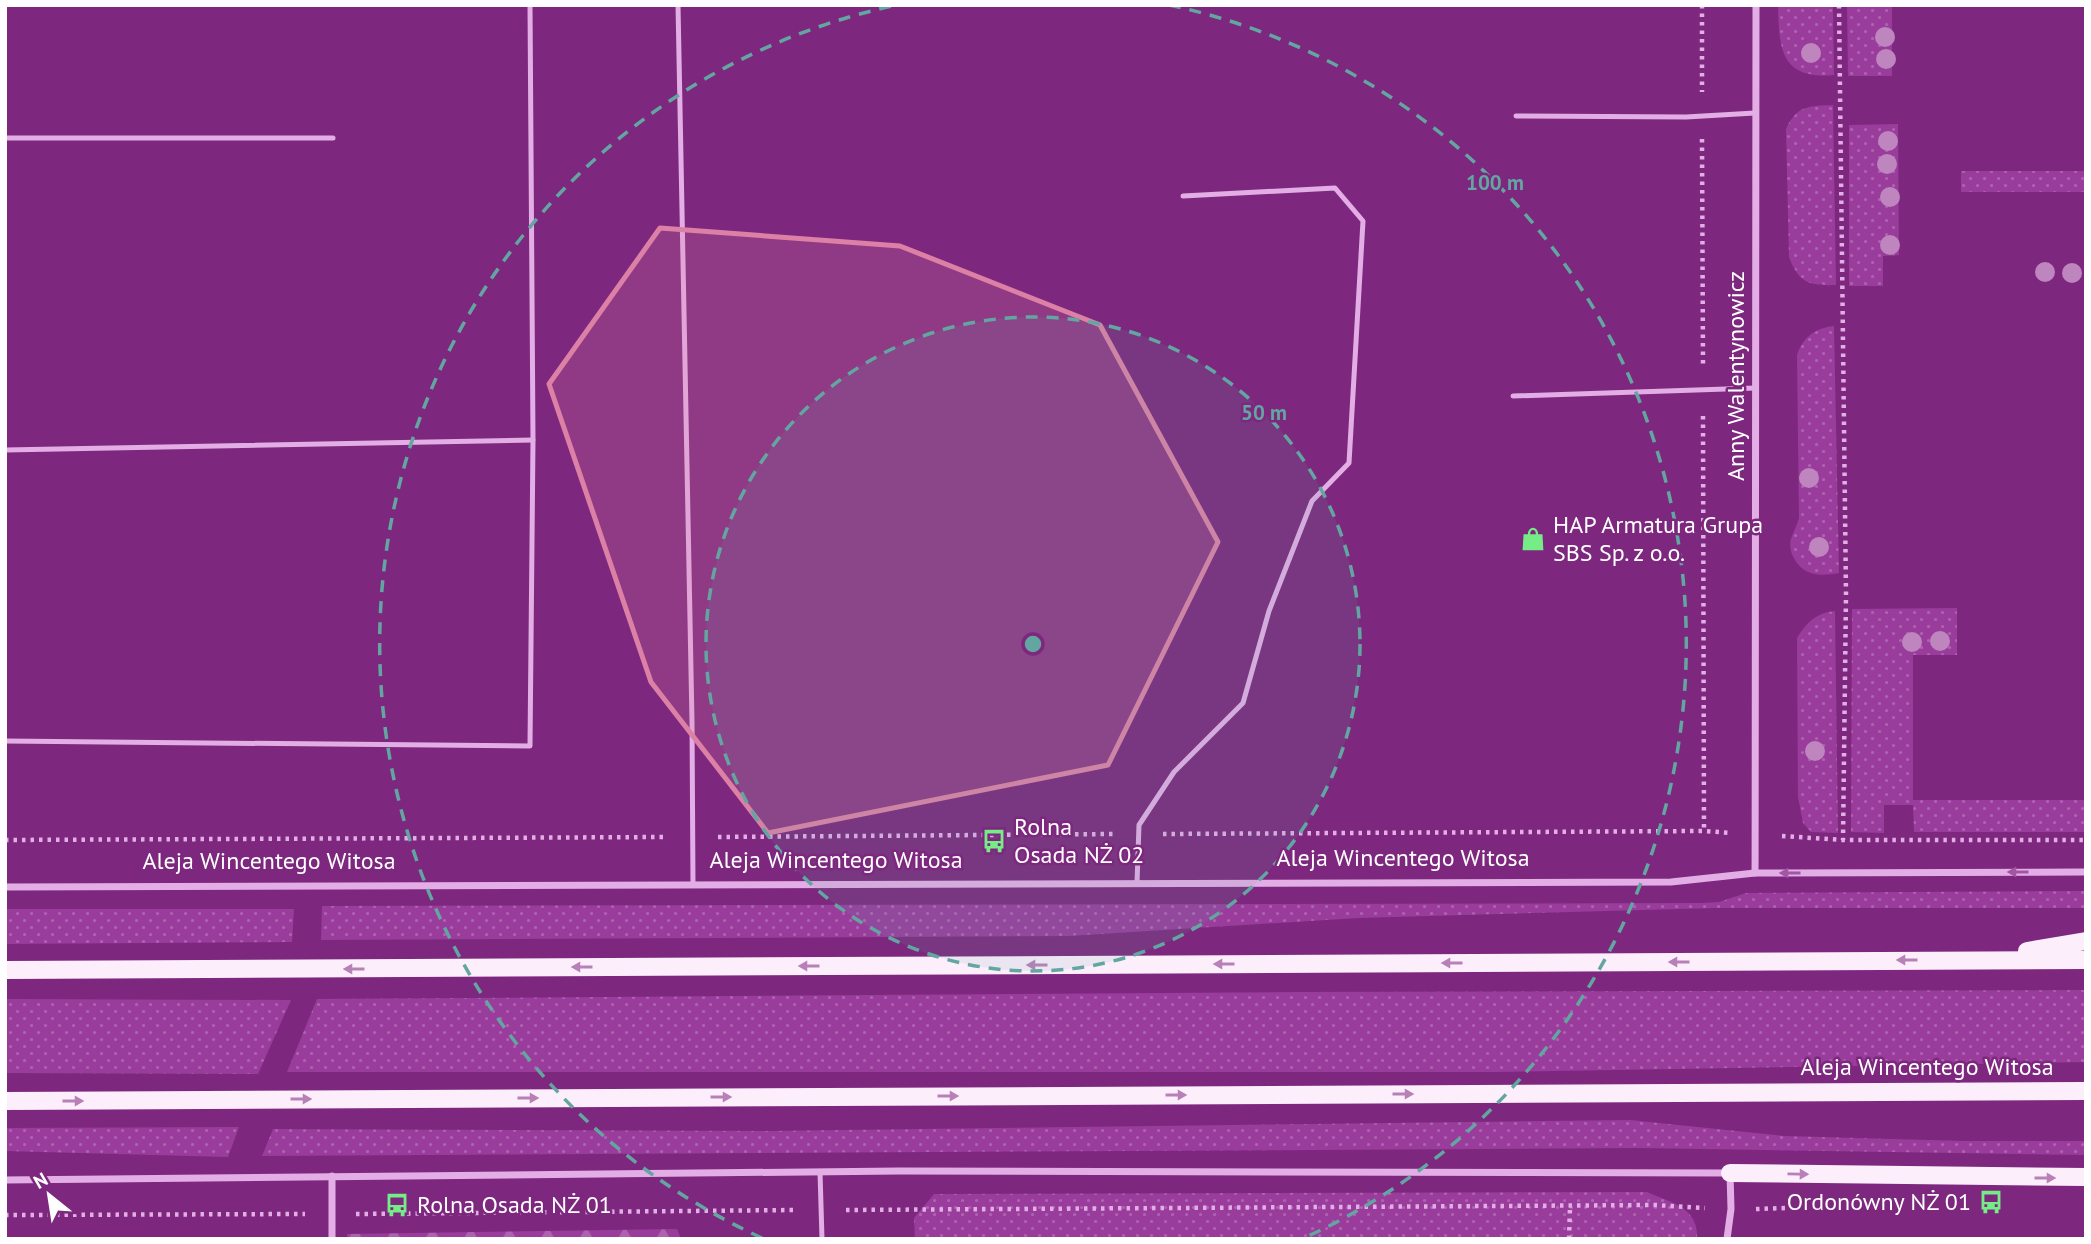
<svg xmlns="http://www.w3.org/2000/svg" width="2091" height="1244" viewBox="0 0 2091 1244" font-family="'PT Sans',sans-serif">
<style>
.grass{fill:url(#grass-dots)}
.forest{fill:url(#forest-firs)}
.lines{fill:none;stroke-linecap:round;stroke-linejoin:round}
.path{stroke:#e3aee5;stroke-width:4.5;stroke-dasharray:3.5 5;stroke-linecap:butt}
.service{stroke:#e3aee5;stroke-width:5}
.minor{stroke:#e3aee5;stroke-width:7}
.primary{stroke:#fdeefc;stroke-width:18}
.tree{fill:#be85bf}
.oneway{fill:#a157a2}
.oneway2{fill:#b781b7}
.marked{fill:#dd80a5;fill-opacity:0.2;stroke:#dd80a5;stroke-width:5;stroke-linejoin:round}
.ring{fill:none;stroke:#63a6a1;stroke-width:3.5;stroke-dasharray:12 9}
.labels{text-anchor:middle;stroke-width:5;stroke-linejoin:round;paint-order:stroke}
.street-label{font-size:24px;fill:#fff;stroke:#7d287e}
.poi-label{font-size:24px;fill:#fff;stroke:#7d287e;text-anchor:start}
.centre{fill:#63a6a1;stroke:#7d287e;stroke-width:3.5}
.ring-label{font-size:21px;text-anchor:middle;font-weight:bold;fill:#63a6a1;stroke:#7d287e;stroke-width:5;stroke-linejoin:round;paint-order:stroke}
</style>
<defs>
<pattern id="grass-dots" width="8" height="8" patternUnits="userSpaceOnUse" patternTransform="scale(1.75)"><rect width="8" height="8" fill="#993c9b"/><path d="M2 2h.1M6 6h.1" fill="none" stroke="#ad63af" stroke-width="1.8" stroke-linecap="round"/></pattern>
<pattern id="forest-firs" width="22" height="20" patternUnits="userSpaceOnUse" patternTransform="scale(1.75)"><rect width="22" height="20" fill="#993c9b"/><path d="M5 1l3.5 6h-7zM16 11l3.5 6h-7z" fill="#ad63af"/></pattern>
</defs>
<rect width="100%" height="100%" fill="#7d287e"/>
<!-- grass -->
<g class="grass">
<path d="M1778,5H1833L1834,75C1780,80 1779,48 1778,5Z"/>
<polygon points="1847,5 1892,5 1892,76 1848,76"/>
<path d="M1833,105L1836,285C1809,286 1799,283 1789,257L1786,129C1797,105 1809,106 1833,105Z"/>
<polygon points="1898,124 1899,255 1883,256 1883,286 1849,286 1849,125"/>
<rect x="1961" y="171" width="125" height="21"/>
<path d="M1834,326L1839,573C1821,576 1806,577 1795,560C1791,554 1789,546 1791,539C1793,532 1797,526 1799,518L1797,355C1803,337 1815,328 1834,326Z"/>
<polygon points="1957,608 1957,655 1913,655 1913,800 2086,800 2086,832 1914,832 1913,805 1884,805 1884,833 1851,832 1852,609"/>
<path d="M1835,611L1838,833L1811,832L1803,823L1798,797L1797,638C1807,622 1816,613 1835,611Z"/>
<polygon points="2086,891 2086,908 1716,908 1358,918 1068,936 321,940 322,906 1702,903 1719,902 1746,893"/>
<polygon points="5,909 294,909 292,942 5,944"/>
<polygon points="2086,990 2086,1062 1497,1072 287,1072 317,999 1301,992"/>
<polygon points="5,999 291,1000 258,1074 5,1073"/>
<polygon points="1630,1120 1784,1136 1965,1141 2086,1141 2086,1155 1639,1148 262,1156 273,1129 768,1131"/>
<polygon points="239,1127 228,1157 5,1151 5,1128"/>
<path d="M1647,1192C1671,1203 1699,1207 1697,1239H915L914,1218L934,1194Z"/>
</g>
<!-- forest -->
<polygon class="forest" points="677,1229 681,1239 347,1239 347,1234"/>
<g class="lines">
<!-- path -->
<g class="path">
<polyline points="1702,5 1702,92"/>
<polyline points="1839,5 1846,594 1843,840"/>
<polyline points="1702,139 1703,365"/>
<polyline points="1703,416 1704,831"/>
<polyline points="1163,834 1704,831 1732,833"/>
<polyline points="1782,836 1843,840 2086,840"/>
<polyline points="718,837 1116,834"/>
<polyline points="5,840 668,837"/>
<polyline points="1756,1209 1786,1208"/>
<polyline points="846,1210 1655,1205 1705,1208"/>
<polyline points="356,1214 795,1210"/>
<polyline points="5,1215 305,1214"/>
<polyline points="1569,1239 1570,1206"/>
</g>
<!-- service -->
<g class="service">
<polyline points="678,5 692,722 693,885"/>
<polyline points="1516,116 1686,117 1755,113"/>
<polyline points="5,138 333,138"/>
<polyline points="1513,396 1756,388"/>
<polyline points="5,450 533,440"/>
<polyline points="5,741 530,746 533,440 530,5"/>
<polyline points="1137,883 1139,825 1174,772 1243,703 1269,611 1312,501 1349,463 1363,221 1335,188 1183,196"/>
<polyline points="820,1172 822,1239"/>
</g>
<!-- minor -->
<g class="minor">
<path d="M1755,873C1757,584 1756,295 1756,5"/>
<polyline points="5,887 1671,882 1755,873 2086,872"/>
<polyline points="332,1176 332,1239"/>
<polyline points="5,1180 899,1171 1730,1173 1731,1209 1727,1239"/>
</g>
<!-- primary -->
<g class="primary">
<polyline points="2027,951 2086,941"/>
<polyline points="5,970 2086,960"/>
<polyline points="5,1101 2086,1091"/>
<polyline points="1730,1173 2086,1177"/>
</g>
</g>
<!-- trees -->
<g class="tree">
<circle cx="1885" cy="37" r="10"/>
<circle cx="1811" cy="53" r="10"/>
<circle cx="1886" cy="59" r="10"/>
<circle cx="1888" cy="141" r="10"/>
<circle cx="1887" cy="164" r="10"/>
<circle cx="1890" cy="197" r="10"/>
<circle cx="1890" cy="245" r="10"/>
<circle cx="2045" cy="272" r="10"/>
<circle cx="2072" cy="273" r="10"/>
<circle cx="1809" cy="478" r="10"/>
<circle cx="1819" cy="547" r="10"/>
<circle cx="1940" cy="641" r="10"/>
<circle cx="1912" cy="642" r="10"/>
<circle cx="1815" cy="751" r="10"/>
</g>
<!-- one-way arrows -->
<defs><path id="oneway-solid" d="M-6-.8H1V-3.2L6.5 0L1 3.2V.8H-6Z" transform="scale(1.75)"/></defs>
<g class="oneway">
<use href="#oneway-solid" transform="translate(2018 872) rotate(180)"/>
<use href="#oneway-solid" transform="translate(1790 873) rotate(180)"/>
</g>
<g class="oneway2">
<use href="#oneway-solid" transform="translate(1907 960) rotate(180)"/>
<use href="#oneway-solid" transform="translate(1679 962) rotate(180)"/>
<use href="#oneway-solid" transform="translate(1452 963) rotate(180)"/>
<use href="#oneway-solid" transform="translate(1224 964) rotate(180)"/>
<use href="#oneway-solid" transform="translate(1037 965) rotate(180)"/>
<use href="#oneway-solid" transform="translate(809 966) rotate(180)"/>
<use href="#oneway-solid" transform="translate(582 967) rotate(180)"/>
<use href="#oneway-solid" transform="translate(354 969) rotate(180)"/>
<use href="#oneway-solid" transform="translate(1403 1094)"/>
<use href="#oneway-solid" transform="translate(1176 1095)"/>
<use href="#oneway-solid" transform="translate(948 1096)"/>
<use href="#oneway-solid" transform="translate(721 1097)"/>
<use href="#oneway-solid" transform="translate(528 1098)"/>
<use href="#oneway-solid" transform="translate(301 1099)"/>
<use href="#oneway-solid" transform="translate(73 1101)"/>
<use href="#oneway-solid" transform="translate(1798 1174) rotate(1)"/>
<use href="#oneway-solid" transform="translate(2045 1178)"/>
</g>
<!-- marked area -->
<path class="marked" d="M660,228L900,246L1100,325L1218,542L1108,765L768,833L651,682L549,384Z"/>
<!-- distance rings -->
<circle cx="1033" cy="644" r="327" fill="#63a6a1" fill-opacity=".12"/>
<g class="ring">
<circle cx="1033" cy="644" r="327"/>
<path d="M762 1238A653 653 0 0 1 897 5M1169 5A653 653 0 0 1 1304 1238"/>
</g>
<!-- icons -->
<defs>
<g id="shop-bare" transform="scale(1.89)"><path d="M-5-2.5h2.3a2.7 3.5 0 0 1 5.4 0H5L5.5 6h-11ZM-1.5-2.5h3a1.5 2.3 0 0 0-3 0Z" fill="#75ec85" stroke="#7d287e" stroke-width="2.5" paint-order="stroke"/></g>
<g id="bus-bare" transform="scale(1.89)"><path d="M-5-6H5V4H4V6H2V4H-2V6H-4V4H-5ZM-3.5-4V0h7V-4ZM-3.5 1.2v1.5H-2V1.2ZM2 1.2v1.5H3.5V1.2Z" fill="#75ec85" stroke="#7d287e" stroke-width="2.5" paint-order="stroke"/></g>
</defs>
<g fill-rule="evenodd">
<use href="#shop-bare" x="1533" y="539"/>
<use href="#bus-bare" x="994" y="841"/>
<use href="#bus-bare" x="1991" y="1202"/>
<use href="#bus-bare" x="397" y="1205"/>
</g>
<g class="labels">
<!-- street labels -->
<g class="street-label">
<text transform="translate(1736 376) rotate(-90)" y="8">Anny Walentynowicz</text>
<text x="1403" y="866">Aleja Wincentego Witosa</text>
<text x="836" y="868">Aleja Wincentego Witosa</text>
<text x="269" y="869">Aleja Wincentego Witosa</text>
<text x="1927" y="1075">Aleja Wincentego Witosa</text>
</g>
<!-- poi labels -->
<g class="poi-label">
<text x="1553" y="533">HAP Armatura Grupa<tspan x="1553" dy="28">SBS Sp. z o.o.</tspan></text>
<text x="1014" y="835">Rolna<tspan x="1014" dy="28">Osada NŻ 02</tspan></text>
<text x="1971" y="1210" text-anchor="end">Ordonówny NŻ 01</text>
<text x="417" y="1213">Rolna Osada NŻ 01</text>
</g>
</g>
<circle cx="1033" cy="644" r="10" class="centre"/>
<g class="ring-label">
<text x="1495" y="190">100 m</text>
<text x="1264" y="420">50 m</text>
</g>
<!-- border -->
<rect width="2091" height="1244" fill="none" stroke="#ffffff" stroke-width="14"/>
<!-- north arrow -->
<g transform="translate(49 1195) rotate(330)" stroke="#7d287e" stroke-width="5" paint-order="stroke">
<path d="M0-5L12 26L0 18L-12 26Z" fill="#ffffff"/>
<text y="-10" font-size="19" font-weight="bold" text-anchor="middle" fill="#ffffff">N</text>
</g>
</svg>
